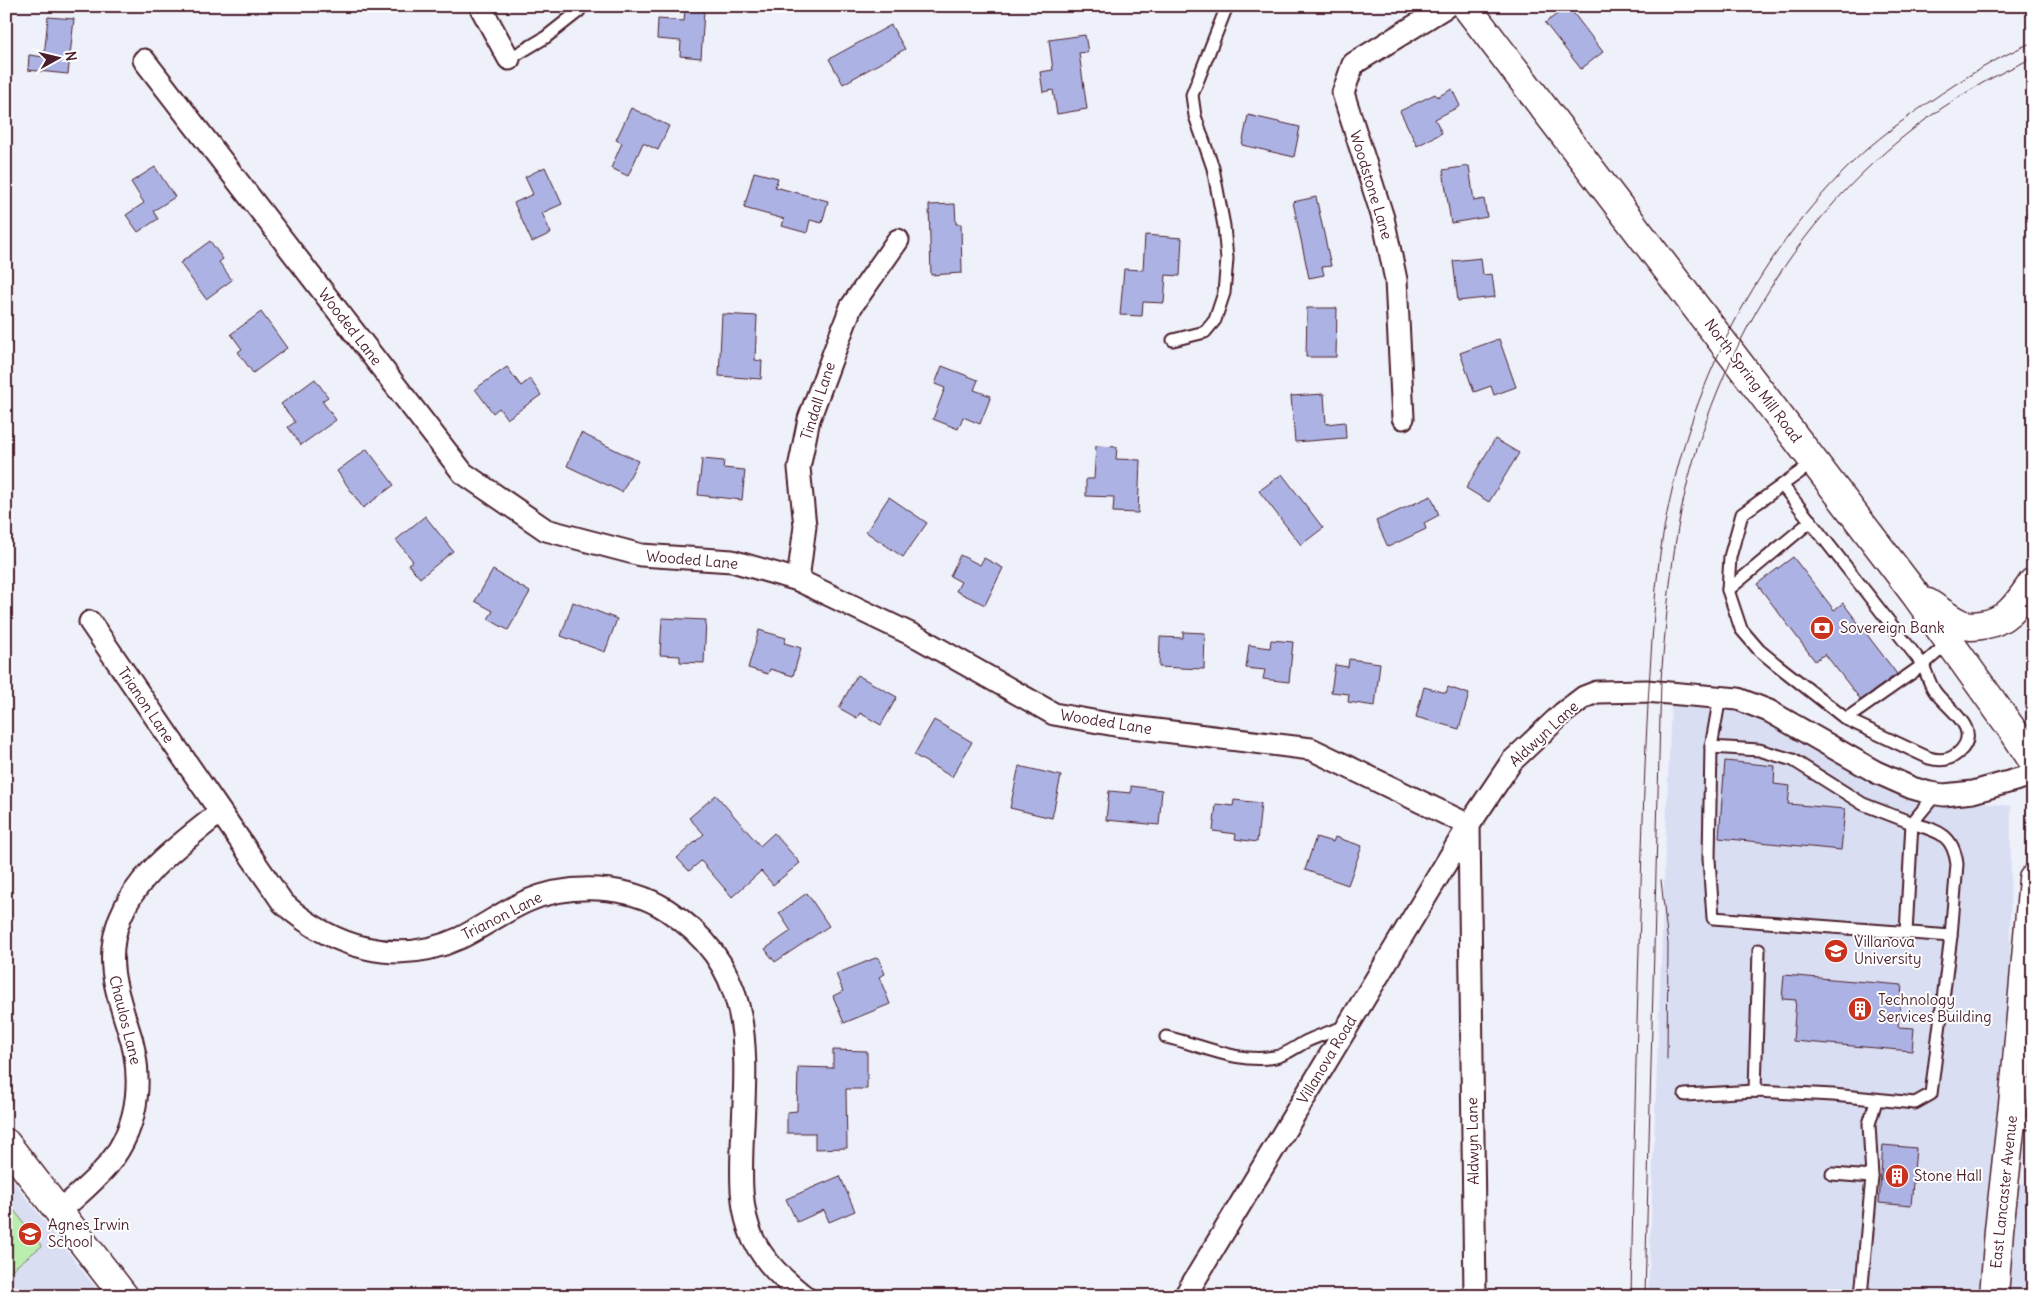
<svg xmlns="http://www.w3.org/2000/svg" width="2039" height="1302" viewBox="0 0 2039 1302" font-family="Delius,sans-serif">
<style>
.built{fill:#dadef3}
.green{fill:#baeeaf;stroke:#82866d}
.building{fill:#acb3e4;stroke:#4a1f2b}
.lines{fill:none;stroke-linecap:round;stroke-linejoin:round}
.service-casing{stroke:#4a1f2b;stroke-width:15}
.minor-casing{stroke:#4a1f2b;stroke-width:25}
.tertiary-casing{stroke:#4a1f2b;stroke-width:31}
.secondary-casing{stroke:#4a1f2b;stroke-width:31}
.trunk-casing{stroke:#4a1f2b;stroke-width:31}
.service{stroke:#fff;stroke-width:11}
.minor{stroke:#fff;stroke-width:21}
.tertiary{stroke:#fff;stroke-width:28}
.secondary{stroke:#fff;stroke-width:28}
.trunk{stroke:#fff;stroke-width:28}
.tram{stroke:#4a1f2b;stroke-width:1}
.labels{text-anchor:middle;stroke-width:4;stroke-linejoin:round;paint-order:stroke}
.street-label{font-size:15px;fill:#4a1f2b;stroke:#fff}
.poi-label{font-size:15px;fill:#4a1f2b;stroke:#fff;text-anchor:start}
</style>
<rect width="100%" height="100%" fill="#eef0fa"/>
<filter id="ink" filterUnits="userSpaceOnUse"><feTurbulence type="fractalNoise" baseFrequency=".02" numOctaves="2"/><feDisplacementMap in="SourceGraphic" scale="10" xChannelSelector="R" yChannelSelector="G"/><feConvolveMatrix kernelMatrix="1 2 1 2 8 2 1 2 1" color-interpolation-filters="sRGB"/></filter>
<g filter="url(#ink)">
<!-- built -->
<g class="built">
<polygon points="1671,702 1728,707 1750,714 1772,723 1906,797 1924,802 1955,804 1986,803 2011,806 2009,1096 2005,1183 2033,1184 2033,1296 1648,1296"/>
<polygon points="6,1172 102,1296 6,1296"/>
</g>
<!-- green -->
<polygon class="green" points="6,1200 42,1246 6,1274"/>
<!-- building -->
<g class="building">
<polygon points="1568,6 1603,52 1581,69 1545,23"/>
<polygon points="685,9 704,11 701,58 680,56 681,41 657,39 658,19 684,21"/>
<polygon points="48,17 74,19 68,74 28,70 29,55 44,57"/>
<polygon points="891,25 905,49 843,84 829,59"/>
<polygon points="1085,35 1088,52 1079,53 1087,109 1057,114 1053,90 1043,92 1040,72 1053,70 1049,40"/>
<polygon points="1452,89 1460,106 1435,119 1442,133 1417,146 1400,111 1435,94 1437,97"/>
<polygon points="631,108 669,126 658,150 643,143 628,176 611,168 622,143 616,140"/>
<polygon points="1248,115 1300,127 1294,157 1242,145"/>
<polygon points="1469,166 1474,201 1484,199 1487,217 1451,223 1443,170"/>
<polygon points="155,167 175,197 153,211 158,219 138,232 126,215 144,203 131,182"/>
<polygon points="545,167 562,204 542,213 551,233 532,242 514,203 533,194 525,177"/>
<polygon points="754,172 778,178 775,187 828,201 822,223 810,220 807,233 782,226 784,219 744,208"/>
<polygon points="1316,197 1331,266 1322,267 1324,275 1309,278 1293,202"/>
<polygon points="955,204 956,224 961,224 962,273 931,275 929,205"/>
<polygon points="1145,235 1182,238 1180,276 1166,275 1164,303 1143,302 1142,316 1120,315 1124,269 1143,270"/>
<polygon points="210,241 223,259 219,262 232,280 206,299 180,263"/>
<polygon points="1481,258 1483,275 1492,274 1495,297 1458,301 1453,261"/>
<polygon points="1307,308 1337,308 1336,357 1306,357"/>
<polygon points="261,312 287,348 253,373 238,352 242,349 231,334"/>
<polygon points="722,314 757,316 755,360 762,361 761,379 719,376"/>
<polygon points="1499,339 1516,387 1494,395 1491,386 1474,392 1460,353"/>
<polygon points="942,366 978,380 974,390 991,396 980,424 963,417 958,429 933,419 945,388 935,384"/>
<polygon points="507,367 521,386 530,379 541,395 507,419 499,408 493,413 475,389"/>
<polygon points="315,379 328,397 322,401 336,420 301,445 288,427 295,422 281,404"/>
<polygon points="1324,394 1326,424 1345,422 1346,438 1295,442 1291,396"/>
<polygon points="581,433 638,461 622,492 567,466"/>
<polygon points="1495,439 1519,453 1489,502 1466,488"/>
<polygon points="1096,446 1117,447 1116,459 1140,460 1138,513 1113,512 1114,497 1086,496 1086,479 1094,479"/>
<polygon points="367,449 394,485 363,508 337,471"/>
<polygon points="702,459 724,461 723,468 745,470 742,500 698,495"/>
<polygon points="1282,474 1323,528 1301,545 1259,491"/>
<polygon points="1431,496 1439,515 1424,523 1426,529 1388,547 1376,521"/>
<polygon points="889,497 927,523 903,557 866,532"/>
<polygon points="425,516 453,551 420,578 408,564 413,561 396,540"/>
<polygon points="960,555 980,565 984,558 1003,568 985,605 956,591 961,582 950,576"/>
<polygon points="1793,557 1834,610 1843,603 1897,674 1861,700 1825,654 1815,661 1757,584"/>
<polygon points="493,570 530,592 508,630 488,619 493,611 475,601"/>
<polygon points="573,602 617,619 605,652 561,636"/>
<polygon points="662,618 706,620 704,663 680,662 680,656 660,655"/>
<polygon points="759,630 786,638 784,643 801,648 793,676 770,669 768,674 748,668"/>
<polygon points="1183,632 1205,633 1204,669 1159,667 1160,637 1183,638"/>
<polygon points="1271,640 1293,642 1289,682 1263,679 1265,670 1246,668 1249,645 1270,648"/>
<polygon points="1349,659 1380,663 1375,706 1348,702 1349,694 1331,692 1335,665 1348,667"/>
<polygon points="857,675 897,697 881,725 860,713 857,718 839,708"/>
<polygon points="1424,687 1446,693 1448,687 1469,694 1459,729 1416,717"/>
<polygon points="934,720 972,742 952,777 914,755"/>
<polygon points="1725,761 1775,766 1774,784 1790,786 1788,804 1845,809 1841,850 1719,838"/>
<polygon points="1019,766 1061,776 1052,818 1010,808"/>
<polygon points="1131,786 1162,790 1159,825 1106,820 1109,791 1131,793"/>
<polygon points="716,795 760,846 774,833 800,863 773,885 761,871 732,897 701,861 689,871 677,858 704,834 689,818"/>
<polygon points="1234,800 1261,803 1257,842 1235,839 1236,834 1213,831 1216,804 1233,806"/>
<polygon points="1316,837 1333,842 1335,837 1362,846 1348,885 1305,870"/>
<polygon points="807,893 829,926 775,962 765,949 791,931 779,913"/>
<polygon points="878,957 885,974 879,977 890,1004 844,1023 833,996 843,991 836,974"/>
<polygon points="1784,975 1902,985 1898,1027 1914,1028 1912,1051 1793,1041 1796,1000 1782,999"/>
<polygon points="833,1050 867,1051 867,1089 846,1089 847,1148 815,1149 815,1133 787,1133 787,1112 797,1111 798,1067 833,1068"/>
<polygon points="1883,1145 1916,1148 1911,1206 1879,1203"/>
<polygon points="840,1176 855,1211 829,1222 824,1210 797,1222 786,1199"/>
</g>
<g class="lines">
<!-- service casing -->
<g class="service-casing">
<g id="service">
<polyline points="509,59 546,37 579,11 581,6"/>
<polyline points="1173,340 1205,332 1215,320 1224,293 1227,259 1224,226 1213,168 1195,116 1192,95 1227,6"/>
<path d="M1782,485L1923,665C1927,674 1930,686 1936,693C1949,710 1984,730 1958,753C1949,761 1939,761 1929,758L1846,719L1776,664L1759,650L1741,629L1728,590L1730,557L1742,514L1814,462"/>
<polyline points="1728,590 1811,521"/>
<polyline points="1720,697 1711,747 1759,750 1793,760 1863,804 1912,823 1936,794"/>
<polyline points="1846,719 1923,665 1949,642"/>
<path d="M1711,747L1709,859L1713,918L1951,936L1957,864C1953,834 1938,831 1912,823L1906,933"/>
<path d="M1166,1037C1202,1045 1237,1064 1275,1057C1286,1055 1297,1046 1307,1041C1320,1035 1333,1031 1347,1026"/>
<polyline points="1755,1091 1759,950"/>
<polyline points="1685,1095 1755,1091 1833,1095 1915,1103 1931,1094 1951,936"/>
<polyline points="2011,1123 2033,1123"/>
<polyline points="1832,1174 1872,1177"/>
<polyline points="1861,1296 1872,1177 1869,1124 1876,1101"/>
</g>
</g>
<!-- minor casing -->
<g class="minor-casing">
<g id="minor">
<polyline points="480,6 509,59"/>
<polyline points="144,60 463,473 546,530 641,555 732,561 798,580 921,639 1054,714 1115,725 1311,749 1469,825"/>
<polyline points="1403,418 1396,280 1383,218 1343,93 1353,64 1447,6"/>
<polyline points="798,580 805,526 799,468 809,419 851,307 898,240"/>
<path d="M90,622L283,903C333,948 397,967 460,938C483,927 504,911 527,901C569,883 628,884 667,910C758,969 746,1052 742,1147C741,1178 740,1210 753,1239C765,1263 784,1280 804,1296"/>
<polyline points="1469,825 1475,1296"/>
<path d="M59,1212C75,1197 94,1182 108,1165C141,1124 144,1073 127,1025C115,988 105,957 120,918C138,872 183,843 220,812"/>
<polyline points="1185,1296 1469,825 1512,761 1563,713 1584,697 1597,692 1646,691 1738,699 1769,711 1876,772 1912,788 1930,793 1944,795 1973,792 2033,775"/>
</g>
</g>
<!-- tertiary casing -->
<g class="tertiary-casing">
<polyline id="tertiary" points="6,1143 124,1296"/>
</g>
<!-- secondary casing -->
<g class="secondary-casing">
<g id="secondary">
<polyline points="1466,6 1915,594 2014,732 2033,761"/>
<path d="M1928,603C1939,610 1949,619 1961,624C1968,627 1974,626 1981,625C2008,622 2019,602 2033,582"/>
</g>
</g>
<!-- trunk casing -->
<g class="trunk-casing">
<polyline id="trunk" points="1994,1296 1999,1230 2014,1095 2033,879"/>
</g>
<!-- service -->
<use href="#service" class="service"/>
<!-- minor -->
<use href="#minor" class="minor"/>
<!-- tertiary -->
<use href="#tertiary" class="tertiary"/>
<!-- secondary -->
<use href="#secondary" class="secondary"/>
<!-- trunk -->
<use href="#trunk" class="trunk"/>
<!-- tram -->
<g class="tram">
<polyline points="1661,880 1668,944 1667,1059"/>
<path d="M1631,1296C1634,1148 1637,999 1642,851C1644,781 1647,710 1652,640C1654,617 1655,593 1658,570C1676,418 1742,271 1852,163C1875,140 1902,121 1929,102C1962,79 1996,58 2033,42"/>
<path d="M1645,1296L1661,679C1667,610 1672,540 1690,473C1739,292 1858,134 2033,58"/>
</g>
</g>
</g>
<!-- icons -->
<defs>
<g id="bank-disc" transform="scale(1.25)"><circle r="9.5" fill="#c8321e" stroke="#fff"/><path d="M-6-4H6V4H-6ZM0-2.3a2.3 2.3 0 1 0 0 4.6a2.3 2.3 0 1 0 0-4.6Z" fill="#fff"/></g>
<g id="university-disc" transform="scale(1.25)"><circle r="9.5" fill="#c8321e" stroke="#fff"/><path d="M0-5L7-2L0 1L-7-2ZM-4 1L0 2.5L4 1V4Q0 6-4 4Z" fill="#fff"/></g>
<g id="building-disc" transform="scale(1.25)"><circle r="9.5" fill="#c8321e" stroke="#fff"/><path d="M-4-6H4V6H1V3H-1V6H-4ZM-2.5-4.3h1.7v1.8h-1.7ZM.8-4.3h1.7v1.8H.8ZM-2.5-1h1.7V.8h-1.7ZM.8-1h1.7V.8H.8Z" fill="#fff"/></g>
<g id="school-disc" transform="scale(1.25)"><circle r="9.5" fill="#c8321e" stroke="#fff"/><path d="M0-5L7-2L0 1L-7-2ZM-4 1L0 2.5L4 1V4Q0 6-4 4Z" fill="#fff"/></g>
</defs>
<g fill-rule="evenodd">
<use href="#bank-disc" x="1822" y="628"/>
<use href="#university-disc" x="1836" y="951"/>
<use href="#building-disc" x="1860" y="1009"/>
<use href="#building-disc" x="1897" y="1176"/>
<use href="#school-disc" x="30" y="1234"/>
</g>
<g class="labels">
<!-- street labels -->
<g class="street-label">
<text transform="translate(1371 185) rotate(73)" y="5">Woodstone Lane</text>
<text transform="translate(350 327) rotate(52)" y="5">Wooded Lane</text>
<text transform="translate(1753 381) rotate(53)" y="5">North Spring Mill Road</text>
<text transform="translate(818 401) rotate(-72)" y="5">Tindall Lane</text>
<text transform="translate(692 560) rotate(5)" y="5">Wooded Lane</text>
<text transform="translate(146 705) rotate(56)" y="5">Trianon Lane</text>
<text transform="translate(1106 722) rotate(9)" y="5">Wooded Lane</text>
<text transform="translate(1544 734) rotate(-43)" y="5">Aldwyn Lane</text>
<text transform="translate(502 916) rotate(-27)" y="5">Trianon Lane</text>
<text transform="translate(125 1020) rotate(76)" y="5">Chaulos Lane</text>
<text transform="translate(1327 1060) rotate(-59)" y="5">Villanova Road</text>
<text transform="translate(1473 1141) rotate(-91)" y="5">Aldwyn Lane</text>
<text transform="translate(2004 1192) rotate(-84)" y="5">East Lancaster Avenue</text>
</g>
<!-- poi labels -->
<g class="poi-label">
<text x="1840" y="633">Sovereign Bank</text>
<text x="1854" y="947">Villanova<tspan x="1854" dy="17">University</tspan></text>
<text x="1878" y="1005">Technology<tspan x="1878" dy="17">Services Building</tspan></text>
<text x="1914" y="1181">Stone Hall</text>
<text x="48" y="1230">Agnes Irwin<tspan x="48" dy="17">School</tspan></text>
</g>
</g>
<!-- margin -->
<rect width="2039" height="1302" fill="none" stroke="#fff" stroke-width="25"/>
<rect x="12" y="12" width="2014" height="1277" fill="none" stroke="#4a1f2b" stroke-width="2" filter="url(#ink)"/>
<!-- north arrow -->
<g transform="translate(58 58) rotate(82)" stroke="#ffffff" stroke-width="4" paint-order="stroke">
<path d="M0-4L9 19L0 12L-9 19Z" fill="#4a1f2b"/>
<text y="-8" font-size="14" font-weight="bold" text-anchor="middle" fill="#4a1f2b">N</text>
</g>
</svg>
